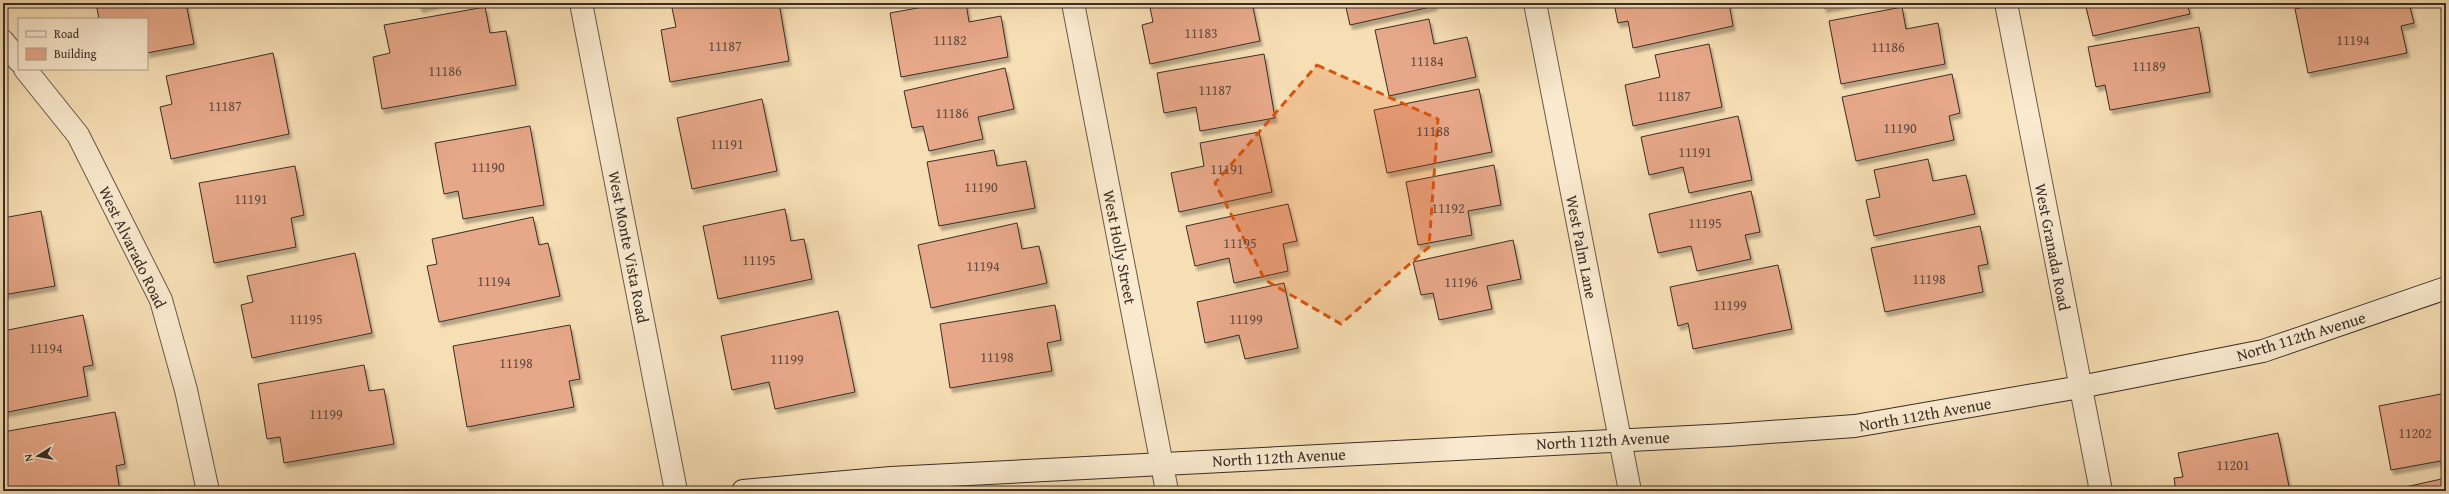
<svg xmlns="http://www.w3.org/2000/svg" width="2449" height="494" viewBox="0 0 2449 494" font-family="'Gentium Book Plus',serif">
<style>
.building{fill:#e7a889;stroke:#392d26;filter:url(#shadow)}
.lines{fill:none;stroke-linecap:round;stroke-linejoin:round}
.street-casing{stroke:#685a4a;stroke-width:24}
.secondary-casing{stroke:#392d26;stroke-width:24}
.street{stroke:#faeacf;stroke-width:22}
.secondary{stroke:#faeacf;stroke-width:22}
.marked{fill:#d6550f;fill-opacity:0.2;stroke:#d6550f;stroke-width:3;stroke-dasharray:8 5;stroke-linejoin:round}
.labels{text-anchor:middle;stroke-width:3;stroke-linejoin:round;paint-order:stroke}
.number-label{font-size:14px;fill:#644c3f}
.street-label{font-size:16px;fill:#392d26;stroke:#faeacf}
</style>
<defs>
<filter id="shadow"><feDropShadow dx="2.5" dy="4.5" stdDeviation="1" flood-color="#0004"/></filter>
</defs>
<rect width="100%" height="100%" fill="#f7dfb5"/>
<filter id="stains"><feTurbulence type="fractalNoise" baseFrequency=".005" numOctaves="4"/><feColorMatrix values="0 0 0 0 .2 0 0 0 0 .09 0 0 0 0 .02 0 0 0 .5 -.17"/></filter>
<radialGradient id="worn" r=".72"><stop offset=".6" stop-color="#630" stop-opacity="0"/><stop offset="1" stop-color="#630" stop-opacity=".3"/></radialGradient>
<!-- building -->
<g class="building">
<polygon points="96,3 186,3 194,44 147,53 147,19 99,19"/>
<polygon points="419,3 440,3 420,8"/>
<polygon points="671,3 779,3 789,61 670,82 661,30 676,27"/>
<polygon points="945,3 966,3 969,22 1001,16 1008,57 901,77 890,13"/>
<polygon points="1149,3 1252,3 1260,41 1150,64 1142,25 1153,22"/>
<polygon points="1345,3 1435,3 1435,6 1350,25"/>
<polygon points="1614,3 1729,3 1733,26 1633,48 1628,21 1618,23"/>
<polygon points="1823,3 1854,3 1824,8"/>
<polygon points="2085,3 2187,3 2190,14 2093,36"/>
<polygon points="2323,3 2409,3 2414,23 2401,26 2407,53 2308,73 2295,9"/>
<polygon points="485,7 490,33 506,31 516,85 382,109 373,57 390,53 384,25"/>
<polygon points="1902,7 1906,29 1938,23 1945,64 1841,84 1829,21"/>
<polygon points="1429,19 1434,44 1467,37 1476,77 1389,96 1375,30"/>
<polygon points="2199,27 2210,92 2110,110 2105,85 2096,87 2088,47"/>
<polygon points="1709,44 1722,107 1633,126 1625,85 1660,77 1655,55"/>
<polygon points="273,53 289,134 171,159 160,107 172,104 166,76"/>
<polygon points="1264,54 1275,118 1200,131 1196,107 1164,113 1157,73"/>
<polygon points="1005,68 1014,109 978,117 983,139 929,151 923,126 912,128 904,91"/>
<polygon points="1952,74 1960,113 1949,116 1954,140 1856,161 1842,97"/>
<polygon points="1479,89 1492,152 1387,173 1374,110"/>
<polygon points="762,99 777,171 692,189 677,118"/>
<polygon points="1738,116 1752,180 1689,193 1683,167 1649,175 1641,137"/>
<polygon points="530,126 544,205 463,219 458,191 444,194 435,143"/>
<polygon points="1259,132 1272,192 1179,212 1171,173 1204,166 1200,143"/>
<polygon points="994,150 997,166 1026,161 1035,208 939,226 927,162"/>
<polygon points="1928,159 1933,181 1966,175 1975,214 1874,236 1866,200 1880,197 1874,170"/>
<polygon points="1494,165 1501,205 1468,211 1472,235 1418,245 1406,182"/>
<polygon points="295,166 304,215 291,218 296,247 214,263 199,183"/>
<polygon points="1751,191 1760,232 1745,235 1751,259 1697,271 1691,246 1658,253 1649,214"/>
<polygon points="1288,204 1297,241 1283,244 1288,271 1234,283 1229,258 1195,266 1186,226"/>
<polygon points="785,209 791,241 804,239 812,279 718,299 703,226"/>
<polygon points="41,211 55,286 3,295 3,218"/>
<polygon points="533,217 539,245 548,243 560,296 439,322 427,266 437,264 432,239"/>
<polygon points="1017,223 1022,249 1039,246 1047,283 931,308 918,245"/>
<polygon points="1980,226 1988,264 1978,266 1983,292 1885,312 1871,248"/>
<polygon points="1513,240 1521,279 1487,286 1492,309 1439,320 1433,293 1421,295 1413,262"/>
<polygon points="355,253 372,333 252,358 241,305 253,302 247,276"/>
<polygon points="1778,265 1792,329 1693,349 1688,323 1678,326 1670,287"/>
<polygon points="1284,283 1298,348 1245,359 1239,335 1205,343 1197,302"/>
<polygon points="1055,305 1061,340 1047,343 1052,371 950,388 940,324"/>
<polygon points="838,311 855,392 775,409 769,382 732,390 721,336"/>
<polygon points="83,315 93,365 83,367 88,396 3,413 3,331"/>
<polygon points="570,325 580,379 569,381 574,407 467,427 453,346"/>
<polygon points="364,365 369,391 384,389 394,444 284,463 280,437 267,439 258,384"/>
<polygon points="2446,393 2446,460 2391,470 2379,406"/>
<polygon points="115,412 125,464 116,466 120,491 15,491 15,488 4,490 3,432"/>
<polygon points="2278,433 2290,491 2176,491 2174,478 2183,477 2178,453"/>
<polygon points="2446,478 2446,491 2387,491"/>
<polygon points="2024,486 2024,491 1995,491"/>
</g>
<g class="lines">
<!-- street casing -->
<g class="street-casing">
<g id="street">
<polyline points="581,3 676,491"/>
<polyline points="1073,3 1167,491"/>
<polyline points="1535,3 1630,491"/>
<polyline points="2006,3 2101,491"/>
<polyline points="3,41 19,61"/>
<polyline points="25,69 78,135 161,300 186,390 208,491"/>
</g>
</g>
<!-- secondary casing -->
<g class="secondary-casing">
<polyline id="secondary" points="743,491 891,478 1728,435 1855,426 2080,387 2263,351 2446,288"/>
</g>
<!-- street -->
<use href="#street" class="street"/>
<!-- secondary -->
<use href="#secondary" class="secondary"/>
</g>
<!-- marked area -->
<path class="marked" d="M1317,65L1438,119L1429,247L1341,324L1265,280L1215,183Z"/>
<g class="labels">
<!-- number labels -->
<g class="number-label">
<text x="1201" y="38">11183</text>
<text x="950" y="45">11182</text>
<text x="2353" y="45">11194</text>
<text x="725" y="51">11187</text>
<text x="1888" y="52">11186</text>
<text x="1427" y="66">11184</text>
<text x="2149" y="71">11189</text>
<text x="445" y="76">11186</text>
<text x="1215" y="95">11187</text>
<text x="1674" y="101">11187</text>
<text x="225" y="111">11187</text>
<text x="952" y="118">11186</text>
<text x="1900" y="133">11190</text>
<text x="1433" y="136">11188</text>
<text x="727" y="149">11191</text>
<text x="1695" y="157">11191</text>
<text x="488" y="172">11190</text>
<text x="1227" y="174">11191</text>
<text x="981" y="192">11190</text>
<text x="251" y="204">11191</text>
<text x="1448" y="213">11192</text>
<text x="1705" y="228">11195</text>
<text x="1240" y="248">11195</text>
<text x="759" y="265">11195</text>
<text x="983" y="271">11194</text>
<text x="1929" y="284">11198</text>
<text x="494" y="286">11194</text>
<text x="1461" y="287">11196</text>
<text x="1730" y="310">11199</text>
<text x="306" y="324">11195</text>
<text x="1246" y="324">11199</text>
<text x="46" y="353">11194</text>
<text x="997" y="362">11198</text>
<text x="787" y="364">11199</text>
<text x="516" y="368">11198</text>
<text x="326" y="419">11199</text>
<text x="2415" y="438">11202</text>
<text x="2233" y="470">11201</text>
</g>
<!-- street labels -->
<g class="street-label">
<text transform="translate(133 247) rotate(64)" y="6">West Alvarado Road</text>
<text transform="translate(629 247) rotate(79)" y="6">West Monte Vista Road</text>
<text transform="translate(1120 247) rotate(79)" y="6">West Holly Street</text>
<text transform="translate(1582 247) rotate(79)" y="6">West Palm Lane</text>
<text transform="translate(2053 247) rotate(79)" y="6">West Granada Road</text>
<text transform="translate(2301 336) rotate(-17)" y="6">North 112th Avenue</text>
<text transform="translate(1925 414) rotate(-10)" y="6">North 112th Avenue</text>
<text transform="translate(1603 440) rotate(-3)" y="6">North 112th Avenue</text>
<text transform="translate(1279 457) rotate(-3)" y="6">North 112th Avenue</text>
</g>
</g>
<!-- margin -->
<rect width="2449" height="494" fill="none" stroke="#f7dfb5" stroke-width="16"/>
<rect x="4" y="4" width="2441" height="486" fill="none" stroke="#392d26" stroke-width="2"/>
<rect x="8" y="8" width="2433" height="478" fill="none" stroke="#392d26"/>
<!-- legend -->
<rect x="18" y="18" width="130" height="52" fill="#faeacf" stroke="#ad9e8b"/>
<rect x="26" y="31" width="20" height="6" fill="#faeacf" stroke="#ad9e8b"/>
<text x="54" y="38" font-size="12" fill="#392d26">Road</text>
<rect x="26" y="48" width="20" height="12" fill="#e7a889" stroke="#ad9e8b"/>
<text x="54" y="58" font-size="12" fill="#392d26">Building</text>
<!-- north arrow -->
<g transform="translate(38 456) rotate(259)" stroke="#faeacf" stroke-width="3" paint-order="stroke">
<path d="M0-3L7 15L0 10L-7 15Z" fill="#392d26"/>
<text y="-6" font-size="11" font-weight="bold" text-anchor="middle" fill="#392d26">N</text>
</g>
<rect width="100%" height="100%" filter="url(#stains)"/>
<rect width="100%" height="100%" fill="url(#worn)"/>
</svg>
